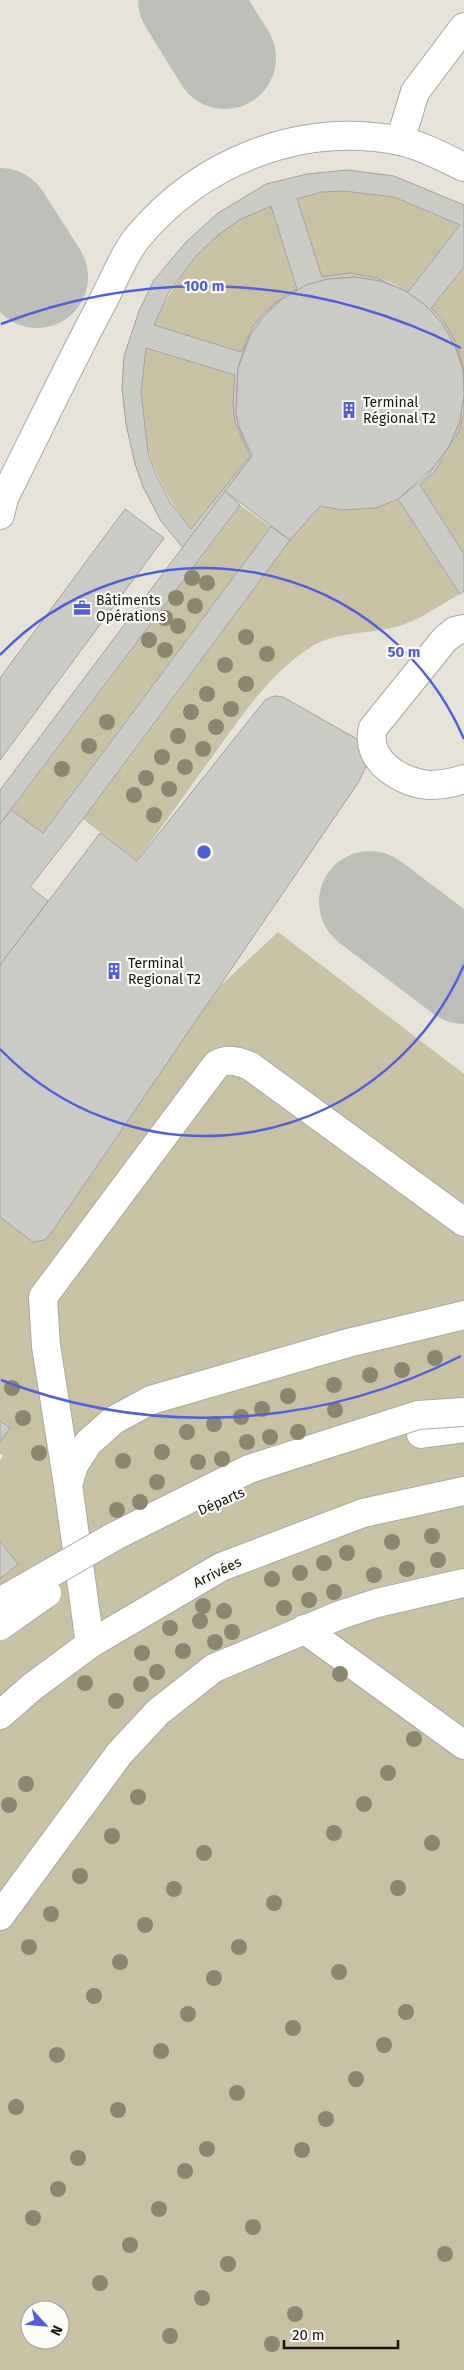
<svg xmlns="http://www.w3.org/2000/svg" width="464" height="2370" viewBox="0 0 464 2370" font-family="'Fira Sans',sans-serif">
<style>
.built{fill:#e6e3d8}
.green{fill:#c9c1a5;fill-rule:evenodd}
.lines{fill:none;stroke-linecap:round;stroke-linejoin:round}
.taxiway{stroke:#bdbdba;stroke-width:102}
.building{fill:#cbcac7;stroke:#a2a19e;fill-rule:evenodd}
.minor-casing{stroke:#a9a8a4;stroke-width:30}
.minor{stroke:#fff;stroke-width:28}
.minor-bridge-casing{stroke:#a9a8a4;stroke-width:30;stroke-linecap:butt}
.minor-bridge{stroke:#fff;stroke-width:28}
.tree{fill:#8b866e}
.ring{fill:none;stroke:#5260d6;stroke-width:2.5}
.labels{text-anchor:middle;stroke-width:4.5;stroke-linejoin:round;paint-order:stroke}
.poi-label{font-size:14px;fill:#141413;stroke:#fdfcf8;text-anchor:start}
.street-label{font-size:14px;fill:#141413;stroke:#fdfcf8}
.centre{fill:#5260d6;stroke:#fdfcf8;stroke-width:2.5}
.ring-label{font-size:15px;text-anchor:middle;font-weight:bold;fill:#5260d6;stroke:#fdfcf8;stroke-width:4.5;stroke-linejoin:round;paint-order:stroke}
</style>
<rect width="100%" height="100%" fill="#efefeb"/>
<!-- built -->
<polygon class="built" points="0,0 464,0 464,1173 0,1228"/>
<!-- green -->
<g class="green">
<path d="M344,191L394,197L460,225L408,292C381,273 353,273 322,277L297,199L321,192Z"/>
<path d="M271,206L297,289C270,304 253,324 241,352L154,325C176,276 215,220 271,206Z"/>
<path d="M464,267V370C457,346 449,326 431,308Z"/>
<path d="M146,348L235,375C232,409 235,425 250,456L191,529C146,471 133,421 146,348Z"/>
<path d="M463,413H464V554L420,485C442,464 457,443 463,413Z"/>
<path d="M398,499L460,594C441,604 420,620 399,626C370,635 338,630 311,647C271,672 245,712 217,750C190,787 164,824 137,861L83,819L290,540L320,506C350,511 369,511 398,499Z"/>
<polygon points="240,505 271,527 43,833 11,810"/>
<path d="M278,932L464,1074V2370H0V1460L3,1456L0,1454V1442L10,1428L0,1421V1217L33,1242L45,1240L218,988ZM30,2310H60V2340H30Z"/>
</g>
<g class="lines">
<!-- taxiway -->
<g class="taxiway">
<polyline points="189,0 225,58"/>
<polyline points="0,219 37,277"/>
<polyline points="370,902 464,973"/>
</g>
</g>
<!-- building -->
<g class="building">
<path d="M348,170L394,176L464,205V267L431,308L443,320L456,343L464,370V395L463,370L455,346L442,323L425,305L411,295L380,281L355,277L328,279L306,285L281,300L262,318L245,346L238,368L236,413L239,427L252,456L183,548L161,521L143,487L135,464L126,424L122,388L124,356L139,311L154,280L186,242L218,213L266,184L307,174ZM344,191L394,197L460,225L408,292L377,278L350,273L322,277L297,199L321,192ZM271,206L297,289L285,295L263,314L254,325L241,352L154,325L169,292L196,256L217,236L239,220ZM146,348L235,375L233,403L235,422L250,456L191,529L170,502L156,475L148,453L141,392Z"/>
<polygon points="355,277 380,281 404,290 425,305 442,323 455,346 463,370 464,396 460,421 450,445 436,465 398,499 376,508 342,510 320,506 290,540 225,491 252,456 239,427 236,413 238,368 250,336 262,318 281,300 306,285 328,279"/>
<polygon points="464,396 464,413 459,431 435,471 420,485 464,554 464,591 460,594 398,499 427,476 450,445 460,421"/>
<polygon points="225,491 240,505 0,824 0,790"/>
<polygon points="125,509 164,538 0,760 0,678"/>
<polygon points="271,527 290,540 83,819 30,887 48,901 0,965 0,824 11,810 43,833"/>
<polygon points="274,696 283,697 364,743 369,761 358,783 52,1232 45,1240 33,1242 0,1217 0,965 100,833 137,861 265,700"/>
<polygon points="0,1421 10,1428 0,1442"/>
<polygon points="0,1541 18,1564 0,1579"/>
</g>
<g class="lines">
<!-- minor casing -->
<g class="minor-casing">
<g id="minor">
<polyline points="400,141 415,92 464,27"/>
<path d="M0,515L4,498C36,434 67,369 101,305C112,285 123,255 137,238C201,161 301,121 401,141C423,146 443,157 464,167"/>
<path d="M464,629L455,631L445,639L373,728C364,760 401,783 429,785C441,785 453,783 464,779"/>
<polyline points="421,1434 464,1428"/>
<path d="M68,1485L46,1346L43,1297L217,1064C228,1058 238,1061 250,1066L464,1222"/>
<polyline points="304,1629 464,1745"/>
<polyline points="90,1644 68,1485 74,1465 88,1443 114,1420 151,1400 348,1343 464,1315"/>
<polyline points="0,1715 32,1687 90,1644 221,1567 363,1513 464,1491"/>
<polyline points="0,1916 119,1754 158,1712 214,1668 340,1615 377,1603 464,1583"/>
</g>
</g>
<!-- minor -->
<use href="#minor" class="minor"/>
<!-- minor-bridge casing -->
<g class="minor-bridge-casing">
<g id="minor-bridge">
<polyline points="0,1602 115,1536 249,1469 418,1415 464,1412"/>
<polyline points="0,1626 47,1593"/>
</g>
</g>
<!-- minor-bridge -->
<use href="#minor-bridge" class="minor-bridge"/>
</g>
<!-- trees -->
<g class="tree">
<circle cx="192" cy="578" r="8"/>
<circle cx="207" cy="583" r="8"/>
<circle cx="176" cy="598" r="8"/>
<circle cx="195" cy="606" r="8"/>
<circle cx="165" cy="618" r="8"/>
<circle cx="178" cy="626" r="8"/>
<circle cx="246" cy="637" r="8"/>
<circle cx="149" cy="640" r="8"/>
<circle cx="165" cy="650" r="8"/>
<circle cx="267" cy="654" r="8"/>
<circle cx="225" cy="665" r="8"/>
<circle cx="246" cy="684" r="8"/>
<circle cx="207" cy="694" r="8"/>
<circle cx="231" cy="709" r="8"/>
<circle cx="191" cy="712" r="8"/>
<circle cx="107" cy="722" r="8"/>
<circle cx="216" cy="727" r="8"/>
<circle cx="178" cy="736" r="8"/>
<circle cx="89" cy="746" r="8"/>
<circle cx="203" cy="749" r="8"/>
<circle cx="162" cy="757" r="8"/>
<circle cx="185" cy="767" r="8"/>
<circle cx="62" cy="769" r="8"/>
<circle cx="146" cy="778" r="8"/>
<circle cx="169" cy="789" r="8"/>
<circle cx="134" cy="795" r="8"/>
<circle cx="154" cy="815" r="8"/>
<circle cx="435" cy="1358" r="8"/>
<circle cx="402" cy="1370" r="8"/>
<circle cx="370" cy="1375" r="8"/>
<circle cx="334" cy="1385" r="8"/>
<circle cx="12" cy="1388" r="8"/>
<circle cx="288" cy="1396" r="8"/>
<circle cx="262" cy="1409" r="8"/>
<circle cx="335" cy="1410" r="8"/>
<circle cx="241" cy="1417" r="8"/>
<circle cx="23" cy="1418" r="8"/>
<circle cx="214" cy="1424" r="8"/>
<circle cx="187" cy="1432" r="8"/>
<circle cx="298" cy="1432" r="8"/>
<circle cx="270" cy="1437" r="8"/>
<circle cx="247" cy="1442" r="8"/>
<circle cx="162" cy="1452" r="8"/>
<circle cx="39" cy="1453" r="8"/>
<circle cx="222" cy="1459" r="8"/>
<circle cx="123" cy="1461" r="8"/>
<circle cx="198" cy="1462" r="8"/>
<circle cx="157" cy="1482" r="8"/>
<circle cx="140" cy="1502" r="8"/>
<circle cx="117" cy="1510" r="8"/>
<circle cx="432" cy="1536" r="8"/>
<circle cx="392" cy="1542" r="8"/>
<circle cx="347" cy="1553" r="8"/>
<circle cx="438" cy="1560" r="8"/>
<circle cx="324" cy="1563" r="8"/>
<circle cx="407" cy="1569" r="8"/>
<circle cx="300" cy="1573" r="8"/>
<circle cx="374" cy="1575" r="8"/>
<circle cx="272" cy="1579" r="8"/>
<circle cx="334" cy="1592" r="8"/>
<circle cx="309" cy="1600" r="8"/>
<circle cx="203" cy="1606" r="8"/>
<circle cx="284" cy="1608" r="8"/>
<circle cx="224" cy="1611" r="8"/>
<circle cx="200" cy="1621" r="8"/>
<circle cx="170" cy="1628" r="8"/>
<circle cx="232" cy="1632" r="8"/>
<circle cx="215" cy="1642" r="8"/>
<circle cx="183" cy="1651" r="8"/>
<circle cx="142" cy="1653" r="8"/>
<circle cx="157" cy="1672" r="8"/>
<circle cx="340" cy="1674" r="8"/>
<circle cx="85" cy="1683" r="8"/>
<circle cx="141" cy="1684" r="8"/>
<circle cx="116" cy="1701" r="8"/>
<circle cx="414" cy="1739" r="8"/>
<circle cx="388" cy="1773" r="8"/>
<circle cx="26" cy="1784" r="8"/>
<circle cx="138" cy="1797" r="8"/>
<circle cx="364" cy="1804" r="8"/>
<circle cx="9" cy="1805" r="8"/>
<circle cx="334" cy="1833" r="8"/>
<circle cx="112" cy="1836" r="8"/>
<circle cx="432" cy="1843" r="8"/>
<circle cx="204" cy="1853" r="8"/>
<circle cx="80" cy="1876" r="8"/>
<circle cx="398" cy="1888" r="8"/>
<circle cx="174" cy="1889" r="8"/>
<circle cx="274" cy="1903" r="8"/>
<circle cx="51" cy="1914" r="8"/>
<circle cx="145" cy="1925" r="8"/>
<circle cx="29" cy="1947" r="8"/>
<circle cx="239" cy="1947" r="8"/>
<circle cx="120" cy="1962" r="8"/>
<circle cx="339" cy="1972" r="8"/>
<circle cx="214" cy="1978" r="8"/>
<circle cx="94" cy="1996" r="8"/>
<circle cx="406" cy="2012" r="8"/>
<circle cx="188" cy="2014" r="8"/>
<circle cx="293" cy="2028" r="8"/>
<circle cx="384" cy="2045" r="8"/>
<circle cx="161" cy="2051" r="8"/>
<circle cx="57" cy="2055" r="8"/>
<circle cx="356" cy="2079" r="8"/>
<circle cx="237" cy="2093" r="8"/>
<circle cx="16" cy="2107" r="8"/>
<circle cx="118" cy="2110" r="8"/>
<circle cx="326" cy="2119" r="8"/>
<circle cx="207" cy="2149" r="8"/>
<circle cx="302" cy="2150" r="8"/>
<circle cx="78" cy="2158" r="8"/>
<circle cx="185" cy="2171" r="8"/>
<circle cx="58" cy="2189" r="8"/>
<circle cx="159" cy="2209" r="8"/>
<circle cx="33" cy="2218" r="8"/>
<circle cx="253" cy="2227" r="8"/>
<circle cx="130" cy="2245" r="8"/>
<circle cx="445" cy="2254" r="8"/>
<circle cx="228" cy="2264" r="8"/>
<circle cx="100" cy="2283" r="8"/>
<circle cx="202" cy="2298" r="8"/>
<circle cx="295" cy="2314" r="8"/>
<circle cx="170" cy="2336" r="8"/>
<circle cx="272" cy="2344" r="8"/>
</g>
<!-- distance rings -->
<g class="ring">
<path d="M464 965A283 283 0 0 1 0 1049M0 655A283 283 0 0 1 464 739"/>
<path d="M461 1356A566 566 0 0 1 1 1380M1 324A566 566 0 0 1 461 348"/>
</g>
<!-- icons -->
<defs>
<g id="building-bare" transform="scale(1.35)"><path d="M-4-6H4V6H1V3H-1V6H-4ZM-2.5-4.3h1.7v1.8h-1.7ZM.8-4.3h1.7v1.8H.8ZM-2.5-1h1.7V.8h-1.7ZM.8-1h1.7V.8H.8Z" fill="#5260d6" stroke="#fdfcf8" stroke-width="2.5" paint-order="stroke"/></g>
<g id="office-bare" transform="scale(1.35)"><path d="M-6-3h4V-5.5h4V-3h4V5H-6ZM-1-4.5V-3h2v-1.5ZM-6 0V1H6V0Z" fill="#5260d6" stroke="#fdfcf8" stroke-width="2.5" paint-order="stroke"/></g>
</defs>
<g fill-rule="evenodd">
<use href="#building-bare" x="349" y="410"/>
<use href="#office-bare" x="82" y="608"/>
<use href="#building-bare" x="114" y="971"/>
</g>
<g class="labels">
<!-- poi labels -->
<g class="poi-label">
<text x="363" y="407">Terminal<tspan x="363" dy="16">Régional T2</tspan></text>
<text x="96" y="605">Bâtiments<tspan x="96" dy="16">Opérations</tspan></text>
<text x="128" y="968">Terminal<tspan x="128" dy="16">Regional T2</tspan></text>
</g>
<!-- street labels -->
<g class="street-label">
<text transform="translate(221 1501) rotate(-24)" y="5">Départs</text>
<text transform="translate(217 1572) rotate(-26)" y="5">Arrivées</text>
</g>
</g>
<circle cx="204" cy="852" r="8" class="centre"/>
<g class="ring-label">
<text x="204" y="291">100 m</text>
<text x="404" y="657">50 m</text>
</g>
<!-- north arrow -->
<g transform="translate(45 2325) rotate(116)"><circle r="24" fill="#fdfcf8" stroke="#a09f9c"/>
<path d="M0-4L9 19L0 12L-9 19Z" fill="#5260d6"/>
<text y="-8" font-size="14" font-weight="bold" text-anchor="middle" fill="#141413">N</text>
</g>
<!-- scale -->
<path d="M284 2340v8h114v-8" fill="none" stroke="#141413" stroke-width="2.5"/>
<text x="292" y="2340" font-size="15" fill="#141413" stroke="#fdfcf8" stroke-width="4" paint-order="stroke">20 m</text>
</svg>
